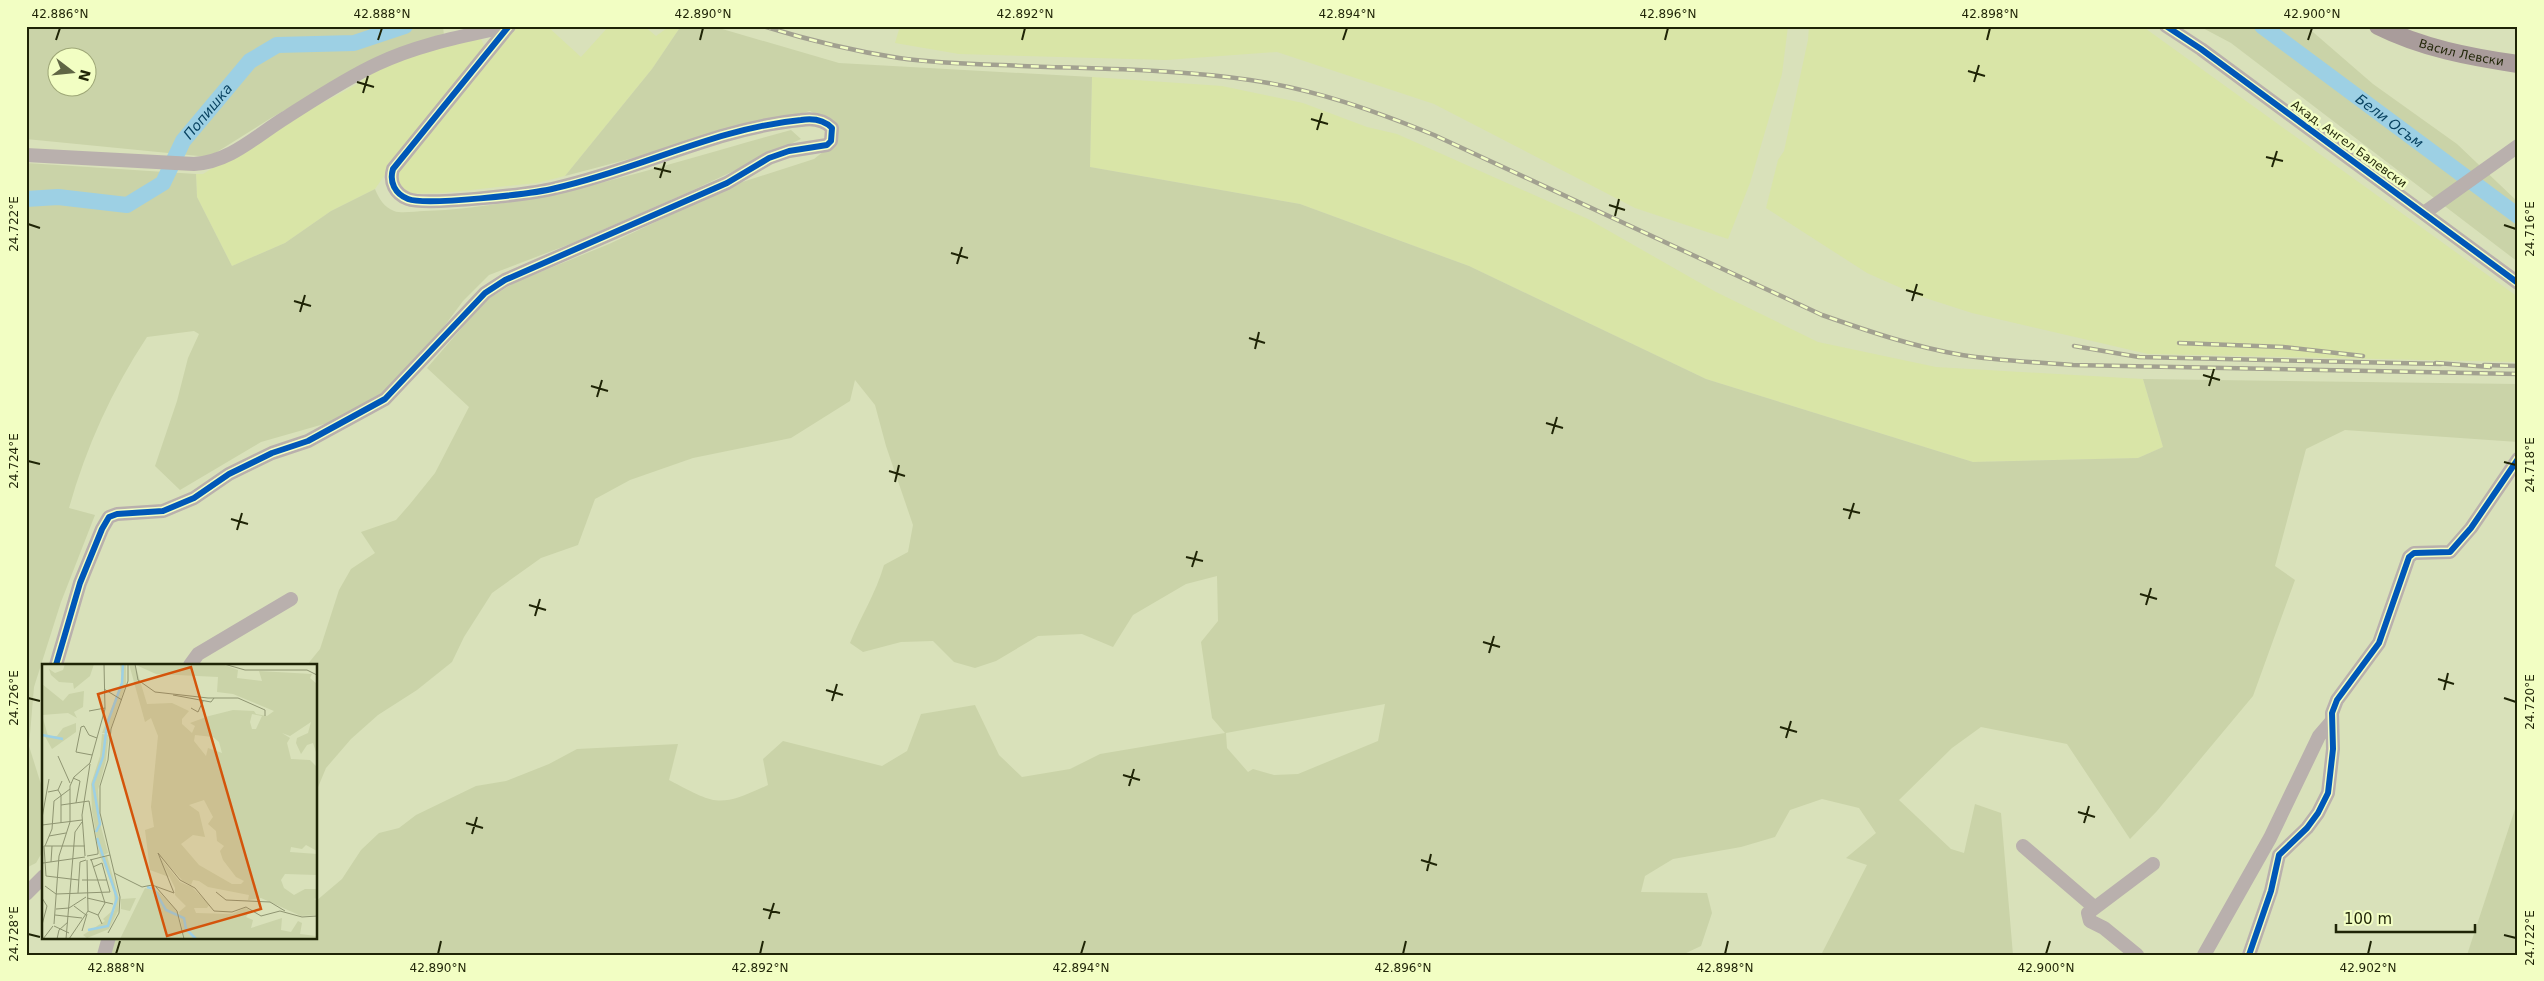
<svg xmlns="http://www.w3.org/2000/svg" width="2544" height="981" viewBox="0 0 2544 981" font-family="'DejaVu Sans',sans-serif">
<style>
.built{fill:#d9e5a7}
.green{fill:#cad3a8;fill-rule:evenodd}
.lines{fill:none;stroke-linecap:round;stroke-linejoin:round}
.river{stroke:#9dd0e4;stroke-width:16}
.minor{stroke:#b9b0ad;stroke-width:14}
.major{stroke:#a99c9b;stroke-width:18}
.rail-casing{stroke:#a2a190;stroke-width:4.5}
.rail{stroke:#f2fec3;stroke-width:2.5;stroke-dasharray:8;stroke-linecap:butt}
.cycleway-casing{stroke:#f2fec3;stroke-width:9}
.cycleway{stroke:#0057b8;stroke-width:6}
.ticks{fill:none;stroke:#1f2406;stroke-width:2}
.labels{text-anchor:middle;stroke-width:5;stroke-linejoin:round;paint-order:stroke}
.street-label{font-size:12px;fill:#1f2406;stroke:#f2fec3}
.water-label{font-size:14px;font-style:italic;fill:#094361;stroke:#f2fec3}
.inset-river{fill:none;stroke:#9dd0e4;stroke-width:2.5}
.inset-road{fill:none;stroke:#8f9572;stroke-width:1}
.view{fill:#d4540b;fill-opacity:0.15;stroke:#d4540b;stroke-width:2.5}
.inset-edge{fill:none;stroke:#1f2406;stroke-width:2.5}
.neatline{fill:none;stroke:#1f2406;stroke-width:2}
.ticks-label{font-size:12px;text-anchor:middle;fill:#1f2406}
</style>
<rect width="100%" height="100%" fill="#d9e1ba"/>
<!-- built -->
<g class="built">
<polygon points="500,26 547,26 581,57 609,26 644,26 656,36 670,26 681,26 652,69 565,176 537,183 443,193 404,194 394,182 400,165"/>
<polygon points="900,26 1788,26 1782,74 1750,183 1728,239 1635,208 1434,104 1277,52 1166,60 959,54 895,43"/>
<polygon points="1809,26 2142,26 2518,297 2518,362 2148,354 1972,313 1919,296 1867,273 1766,208 1778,160 1784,151 1808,40"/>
<polygon points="481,38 484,46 400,153 375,189 331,211 285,243 232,266 197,197 196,174 203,174 286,122 356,85 384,65 409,55"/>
<polygon points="1092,77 1222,86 1303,103 1367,127 1397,134 1588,219 1716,292 1818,342 1936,367 2143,379 2163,447 2138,458 1973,462 1706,379 1469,266 1300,204 1090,167"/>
</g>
<!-- green -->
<g class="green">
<path d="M26,26H443L444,36L376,58L271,118L209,157L26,139ZM58,58H88V88H58Z"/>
<path d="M681,26H712L839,63L1092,77L1090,167L1300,204L1469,266L1706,379L1973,462L2138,458L2163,447L2143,379L2518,384V442L2345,430L2306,449L2275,566L2295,580L2253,696L2157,811L2130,839L2067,744L1981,727L1952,748L1899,800L1951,849L1964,853L1975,804L2001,813L2013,955H1821L1867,865L1846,858L1876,833L1859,808L1822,799L1790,810L1775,837L1741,847L1673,859L1645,876L1641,892L1707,893L1712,913L1701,946L1682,955H109L113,937H316V901L342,879L361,850L379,833L399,828L416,815L476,786L506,781L549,764L577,749L678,744L669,780C717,805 718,808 768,785L763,759L783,741L882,766L907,751L921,714L975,705L999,755L1022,777L1070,769L1100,754L1225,733L1212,718L1201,642L1218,621L1217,576L1186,584L1133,615L1113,647L1082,634L1038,636L996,661L975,668L954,662L933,641L901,642L863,652L850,643C861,616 876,593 884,565L908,552L913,525L886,446L875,405L855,380L850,401L791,438L693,458L630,480L595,499L578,545L541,558L492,593L464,637L452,662L417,690L378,715L351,739L326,768L316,792V665H307L320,649L339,590L351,569L375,553L361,532L396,520L410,504L435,473L469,407L427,368L486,300L516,282L609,244L736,184L814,159L837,141L835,124L810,111L565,176L652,69ZM1385,704L1378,741L1298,774L1274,775L1253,769L1248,772L1227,748L1226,733Z"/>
<polygon points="2199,26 2306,26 2373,84 2457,144 2518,202 2518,262 2231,43"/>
<path d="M791,130L801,139L689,192L570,244L489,275L463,301L405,379L372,414L324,424L261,442L180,490L155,466L177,401L188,358L199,334L194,331L147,337C112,390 86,447 69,508L95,515L61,602L34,687L29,746L44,794V849L36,863L26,868V163L196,174L197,197L232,266L285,243L331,211L375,189C379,199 384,207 394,211C402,214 416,211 424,211C543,207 676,161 791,130Z"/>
<polygon points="2518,800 2518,955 2467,955"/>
</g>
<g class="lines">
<!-- river -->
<g class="river">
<path id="s1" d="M2262,26L2518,216"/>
<path id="s2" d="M26,199L58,197L127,205L163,183L183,141L250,61L277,45L354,43L405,26"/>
</g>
<!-- minor -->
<g class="minor">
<polyline points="2166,26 2201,49 2518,283"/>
<path d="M26,155L194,164C230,162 256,136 285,118C315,99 345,79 377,64C419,44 464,36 509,26"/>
<polyline points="2424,213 2518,146"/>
<path d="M56,665L80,583L102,529L109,517L117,514L163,511L194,498L229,474L272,453L308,441L385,399L485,293L505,280L727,183L769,158L789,151L827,145L831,141L832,128C824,120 813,118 801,120C716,128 638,170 556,188C533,194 426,206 408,199C395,194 389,182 393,169L509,26"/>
<polyline points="190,665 198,654 291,599"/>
<polyline points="2023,846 2094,907"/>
<polyline points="26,894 44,876"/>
<polyline points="104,955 109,937"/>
<polyline points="2137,955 2104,928 2090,921 2088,913 2153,864"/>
<polyline points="2204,955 2270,838 2319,736 2331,722"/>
<polyline points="2249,955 2271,891 2279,855 2307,828 2318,813 2328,793 2333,749 2332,713 2337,700 2379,643 2409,557 2414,553 2450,552 2471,528 2518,459"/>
</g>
<!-- major -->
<path class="major" id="s3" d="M2378,26C2422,48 2470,57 2518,64"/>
<!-- rail casing -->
<g class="rail-casing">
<g id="rail">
<path d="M763,26C808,40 853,51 899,58C933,63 967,64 1001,65C1084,69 1168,68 1250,80C1314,89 1375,111 1434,135L1822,315C1868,331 1914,347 1962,355C1999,361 2036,362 2073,365L2518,374"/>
<polyline points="2179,343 2283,347 2363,356"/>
<polyline points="2074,346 2139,357 2441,364"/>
<polyline points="2436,363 2490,367"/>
<polyline points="2484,365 2518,366"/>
</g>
</g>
<!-- rail -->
<use href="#rail" class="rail"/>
<!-- cycleway casing -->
<g class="cycleway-casing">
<g id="cycleway">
<polyline points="2166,26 2201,49 2518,283"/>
<path d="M56,665L80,583L102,529L109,517L117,514L163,511L194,498L229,474L272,453L308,441L385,399L485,293L505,280L727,183L769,158L789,151L827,145L831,141L832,128C824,120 813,118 801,120C716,128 638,170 556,188C533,194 426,206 408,199C395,194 389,182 393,169L509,26"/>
<polyline points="2249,955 2271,891 2279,855 2307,828 2318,813 2328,793 2333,749 2332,713 2337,700 2379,643 2409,557 2414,553 2450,552 2471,528 2518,459"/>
</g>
</g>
<!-- cycleway -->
<use href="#cycleway" class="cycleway"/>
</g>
<!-- ticks -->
<path class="ticks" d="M56,40L60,28M378,40L382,28M700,40L703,28M1022,40L1025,28M1343,40L1347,28M1665,40L1668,28M1987,40L1990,28M2308,40L2312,28M1968,71L1985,76M357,82L374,87M1974,82L1979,65M363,93L368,76M1311,119L1328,124M1317,130L1322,113M2266,157L2283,161M2272,167L2277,151M654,168L671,172M660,178L665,162M1609,205L1625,210M1615,216L1619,199M28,224L40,228M2504,225L2516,229M951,253L968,258M957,264L962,247M1906,290L1923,295M294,301L311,306M1912,301L1917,284M300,312L305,295M1249,338L1265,343M1255,349L1259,332M2203,375L2220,380M591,386L608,391M2209,386L2214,369M597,397L602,380M1546,423L1563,428M1552,434L1557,417M28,461L40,464M2504,462L2516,465M889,471L905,476M895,482L899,465M1843,509L1860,513M231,519L248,524M1849,519L1854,503M237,530L242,513M1186,557L1203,561M1192,567L1197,551M2140,594L2157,599M529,605L546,610M2146,605L2151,588M535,616L540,599M1483,642L1500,647M1489,653L1494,636M2438,679L2454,684M826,690L843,695M2444,690L2448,673M28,698L40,701M2504,698L2516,702M832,701L837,684M1780,727L1797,732M1786,738L1791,721M1123,775L1140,780M1129,786L1134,769M2078,812L2095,817M466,823L483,828M2084,823L2089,806M472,834L477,817M1421,860L1437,865M1427,871L1431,854M763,909L780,913M769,919L774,903M28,934L40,937M2504,935L2516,938M116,954L120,941M438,954L441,941M760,954L763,941M1081,954L1085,941M1403,954L1406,941M1725,954L1728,941M2046,954L2050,941M2368,954L2371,941"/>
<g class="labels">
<!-- street labels -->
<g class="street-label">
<text dy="4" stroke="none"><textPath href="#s3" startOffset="88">Васил Левски</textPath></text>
<text transform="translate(2349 144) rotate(36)" y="4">Акад. Ангел Балевски</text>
</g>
<!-- water labels -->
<g class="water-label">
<text dy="5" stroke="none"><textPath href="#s2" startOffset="229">Попишка</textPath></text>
<text dy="5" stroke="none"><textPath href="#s1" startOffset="159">Бели Осъм</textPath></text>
</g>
</g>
<!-- overview -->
<g transform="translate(42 664)">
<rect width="275" height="275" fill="#d9e1ba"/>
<path d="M23,0H52L48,12L32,25L31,19L17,18L9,11L7,5L13,9L21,6ZM78,0H84V20L67,69H60L80,17ZM87,0H93L105,40L130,39L147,47L140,55V60L150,69L153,62L148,59L167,52L191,46L212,47L214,50L225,52L232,47L191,30L175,28L176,13L114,10L94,1L180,0L196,6L195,14L220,17L217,7L270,10L268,14L275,20V91L271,79L265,81L259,90L254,79L255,74L266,69L269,58L248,72L240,69L248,74L245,79L249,95L268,96L275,103V187L264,181L260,185L249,183L248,188L275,190V211L243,210L239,216L242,224L252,231L263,225H275V234L272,235L275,237V251L259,252L219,234L206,236L207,231L166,223L157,217L151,216L149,221L141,217L115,189L127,213L108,206L103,166L112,163L109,143L116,72L109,54L103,58ZM210,50L220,52L214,65H210L208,58ZM153,71L171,73L177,78L180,89L166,84L164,92L152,77ZM162,136L171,153L166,160L174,167L175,177L182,182L178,187L181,196L194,213L202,217L199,220H190L157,201L139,180L151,171L163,173L157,148L147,141ZM0,20L21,37L27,30L42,27L41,43L32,48L35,54L26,49L0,51L6,72H15L21,64L34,59V68L10,85L0,67ZM60,70L67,71L64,96L56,126L58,159L66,189L58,193L50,147L49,120L58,92ZM65,192L77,234L76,247L67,265L45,274L41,271L63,257L61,255L69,248L67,258L73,245L72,227L59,194ZM117,192L138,218L150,223L167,241L165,244H152L154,249L190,250L203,244L208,246L204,253L211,256L209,264L240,254L239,266L249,268L256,257L260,259L258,270L274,272L275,268V275H142L137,248L144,242L133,231V224ZM103,224L117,228L135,247L141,275H78ZM94,234L88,247L79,245V235Z" fill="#cad3a8" fill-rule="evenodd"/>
<path class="inset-river" d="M0,71L21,75M54,168L58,160L51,120L61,93L65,60L80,19L81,0M105,223L112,225L124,246L142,254L144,265L154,275M46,266L66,262L75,234L55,174"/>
<path class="inset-road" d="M93,0L96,16L113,28L166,34H196L223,46V52M182,0L203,6H265L275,11M62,25L80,36M131,31L169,38L172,34M149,44L156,48L161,37M47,47L63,44M50,91L34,88L39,63L42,62L47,71L55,74M16,92L28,119M31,114L38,117L34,139M16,126L19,131V159M6,128L16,126L20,117M19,141L47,137L56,187V190L45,192M0,154L7,115M0,161L40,156M7,172L24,169M2,182L4,212L37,216M2,182H43M3,182L10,165L12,137L28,125M43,192L40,151L48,100M49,195L63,239L56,251M48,196L68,191M9,198L10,182M1,199L43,193M72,209L100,223L110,221L132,229L116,189L138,216L153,224L172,247L190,248L204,243L219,252L238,247L260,253L275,252M40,216H65M3,222L14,230L68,228L60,199L51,203M114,223L135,247L142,275M174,228L184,236L228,238L243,247M36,229L38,198L44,196M0,234L5,242L0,261M45,234L71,240M32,242L44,251M14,245L27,244L44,233M46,247L56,251L60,260M13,251L40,254M12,260L17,192L28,158V122L32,113L48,99L63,45L62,0M12,262L27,269M40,267L45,250M66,269L77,249L78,233L58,149V122L66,96L69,65L86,17V0M1,275L11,262M15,275L17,266L26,258M24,275L33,168L40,158M27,275L46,247L45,196"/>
<path class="view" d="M149,3L219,245L125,272L56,30Z"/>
<rect width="275" height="275" class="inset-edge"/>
</g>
<!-- border -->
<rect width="2544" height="981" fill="none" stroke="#f2fec3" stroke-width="55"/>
<!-- north arrow -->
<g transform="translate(72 72) rotate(106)"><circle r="24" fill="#f2fec3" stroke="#9ea777"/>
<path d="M0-4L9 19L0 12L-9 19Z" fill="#606645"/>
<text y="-8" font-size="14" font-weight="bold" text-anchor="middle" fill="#1f2406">N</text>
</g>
<!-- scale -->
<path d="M2336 924v8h139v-8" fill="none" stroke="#1f2406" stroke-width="2.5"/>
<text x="2344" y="924" font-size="15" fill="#1f2406" stroke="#f2fec3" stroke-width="4" paint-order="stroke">100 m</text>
<rect x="28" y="28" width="2488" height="926" class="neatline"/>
<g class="ticks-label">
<text x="60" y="18">42.886°N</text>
<text x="382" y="18">42.888°N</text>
<text x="703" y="18">42.890°N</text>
<text x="1025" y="18">42.892°N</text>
<text x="1347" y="18">42.894°N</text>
<text x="1668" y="18">42.896°N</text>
<text x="1990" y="18">42.898°N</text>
<text x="2312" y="18">42.900°N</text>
<text transform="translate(14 224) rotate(-90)" y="4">24.722°E</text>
<text transform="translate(2530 229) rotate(-90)" y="4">24.716°E</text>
<text transform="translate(14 461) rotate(-90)" y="4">24.724°E</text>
<text transform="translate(2530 465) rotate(-90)" y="4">24.718°E</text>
<text transform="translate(14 698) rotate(-90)" y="4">24.726°E</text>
<text transform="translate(2530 702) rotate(-90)" y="4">24.720°E</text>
<text transform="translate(14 934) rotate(-90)" y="4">24.728°E</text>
<text transform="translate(2530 938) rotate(-90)" y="4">24.722°E</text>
<text x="116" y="972">42.888°N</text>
<text x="438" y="972">42.890°N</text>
<text x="760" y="972">42.892°N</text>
<text x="1081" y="972">42.894°N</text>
<text x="1403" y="972">42.896°N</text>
<text x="1725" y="972">42.898°N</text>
<text x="2046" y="972">42.900°N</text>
<text x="2368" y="972">42.902°N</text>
</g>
</svg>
